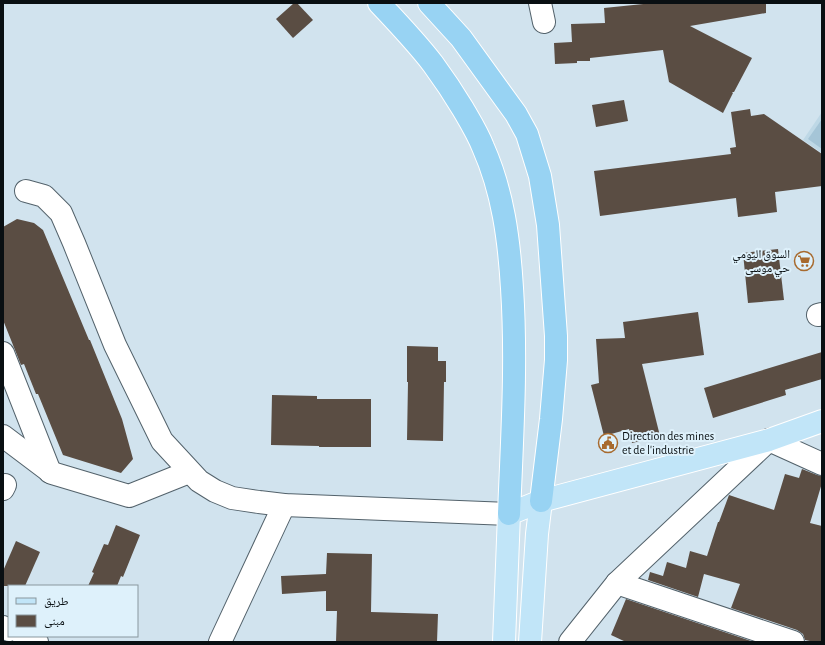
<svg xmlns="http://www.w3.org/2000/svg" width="825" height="645" viewBox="0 0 825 645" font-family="'Alegreya Sans','Noto Naskh Arabic',sans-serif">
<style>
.built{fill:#bed8e6}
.green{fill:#a5c5d7}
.building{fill:#5a4d43}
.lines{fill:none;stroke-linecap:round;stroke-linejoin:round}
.minor-casing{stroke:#53626b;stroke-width:24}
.major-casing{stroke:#fff;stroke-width:24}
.highway-casing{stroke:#fff;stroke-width:24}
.minor{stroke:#fff;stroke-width:22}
.major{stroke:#c1e5f8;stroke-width:22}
.highway{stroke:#98d3f3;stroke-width:22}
.labels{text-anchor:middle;stroke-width:4;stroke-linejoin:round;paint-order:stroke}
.poi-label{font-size:12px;fill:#090f12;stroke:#def1fb;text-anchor:end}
</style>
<rect width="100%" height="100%" fill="#d1e3ee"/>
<!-- built -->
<polygon class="built" points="822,112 822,153 803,140"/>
<!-- green -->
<polygon class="green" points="822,119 822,149 808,139"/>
<!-- building -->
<g class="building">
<polygon points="294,3 297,3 313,20 293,38 276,19"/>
<polygon points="653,3 766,3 766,13 690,26 752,58 734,92 732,92 733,93 723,113 669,82 663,50 590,58 590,61 577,61 577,63 555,64 554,43 572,42 571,24 605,23 604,8"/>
<polygon points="624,100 628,121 596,127 592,105"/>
<polygon points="750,109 751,116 764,114 822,154 822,186 775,192 777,212 738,217 736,198 600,216 594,171 731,154 730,148 736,147 731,112"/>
<polygon points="17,219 34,223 43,230 89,340 90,340 122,419 133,459 121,473 63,455 38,394 36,394 24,364 21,365 3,320 3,227"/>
<polygon points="778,249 784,300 748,303 743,253"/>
<polygon points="698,312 704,355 642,364 660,436 632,443 629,429 604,436 591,385 599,383 596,339 625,338 623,322"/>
<polygon points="407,346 438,347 438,361 446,361 446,382 444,382 443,441 407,440 408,382 407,382"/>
<polygon points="822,352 822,379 785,390 786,395 713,418 704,388"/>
<polygon points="272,395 317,396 317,399 371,399 371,447 319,447 319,446 271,445"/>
<polygon points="802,469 817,475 822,476 822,483 810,523 822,526 822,642 815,642 805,640 803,634 797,630 731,608 740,584 704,574 698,597 648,580 650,572 663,576 667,562 686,568 690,551 707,556 718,522 719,522 729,495 774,510 785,474 799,478"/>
<polygon points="116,525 140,535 123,577 121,576 117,586 88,586 94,573 92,572 104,544 108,545"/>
<polygon points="16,541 40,552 25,586 3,586 3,571"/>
<polygon points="327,553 372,554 371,612 438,614 437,642 336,642 337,611 326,611 326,591 282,594 281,576 326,574"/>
<polygon points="626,599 754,642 626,642 611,635"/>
</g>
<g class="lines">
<!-- minor casing -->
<g class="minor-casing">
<g id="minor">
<polyline points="540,3 544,22"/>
<polyline points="26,191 44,196 61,213 74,243 115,345 162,441 199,481 215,491 232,498 259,502 284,505 509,514"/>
<polyline points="818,315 822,314"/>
<polyline points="3,353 50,472"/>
<polyline points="3,436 52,473 129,496 189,472"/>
<polyline points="3,489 5,485"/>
<polyline points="617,583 793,642"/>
<polyline points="3,627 9,630"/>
<polyline points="23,636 37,642"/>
<polyline points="220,642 284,505"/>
<polyline points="570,642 617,583 769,440 822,464"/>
</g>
</g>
<!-- major casing -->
<g class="major-casing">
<g id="major">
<polyline points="504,642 509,514 541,501 769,440 822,421"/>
<polyline points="530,642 537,534 541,501"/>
</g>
</g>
<!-- highway casing -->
<g class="highway-casing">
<g id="highway">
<path d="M379,3C398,23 417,43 433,64C444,79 454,94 463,109C470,121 478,134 483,147C503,192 509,239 512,288C517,363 512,438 509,514"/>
<polyline points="429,3 461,38 516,114 527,134 540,176 548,225 556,336 556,360 551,419 541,501"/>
</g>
</g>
<!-- minor -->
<use href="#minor" class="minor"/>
<!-- major -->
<use href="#major" class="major"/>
<!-- highway -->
<use href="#highway" class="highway"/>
</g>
<!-- icons -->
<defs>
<g id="supermarket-ring" transform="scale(1)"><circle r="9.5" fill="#def1fb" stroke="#a76a2e" stroke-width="1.5"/><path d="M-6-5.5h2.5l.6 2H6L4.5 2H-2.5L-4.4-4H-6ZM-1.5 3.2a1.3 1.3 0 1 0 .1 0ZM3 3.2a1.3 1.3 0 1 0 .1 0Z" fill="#a76a2e"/></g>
<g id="civic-ring" transform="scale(1)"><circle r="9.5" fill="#def1fb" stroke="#a76a2e" stroke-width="1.5"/><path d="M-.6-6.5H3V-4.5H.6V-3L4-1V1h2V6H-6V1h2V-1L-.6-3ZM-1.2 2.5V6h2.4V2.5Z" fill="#a76a2e"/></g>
</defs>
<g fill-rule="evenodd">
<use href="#supermarket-ring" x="804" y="261"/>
<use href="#civic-ring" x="608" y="443"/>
</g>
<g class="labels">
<!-- poi labels -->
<g class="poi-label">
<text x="790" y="258">السوق اليومي<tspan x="790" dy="14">حي موسى</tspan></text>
<text x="622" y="440" text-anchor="start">Direction des mines<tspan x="622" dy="14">et de l'industrie</tspan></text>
</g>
</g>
<!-- border -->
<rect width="825" height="645" fill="none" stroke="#090f12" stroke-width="8"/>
<!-- legend -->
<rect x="8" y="585" width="130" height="52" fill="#def1fb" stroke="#89979e"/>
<rect x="16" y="598" width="20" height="6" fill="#c1e5f8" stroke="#89979e"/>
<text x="44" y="605" font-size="12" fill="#090f12">طريق</text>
<rect x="16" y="615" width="20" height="12" fill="#5a4d43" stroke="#89979e"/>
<text x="44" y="625" font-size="12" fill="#090f12">مبنى</text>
</svg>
